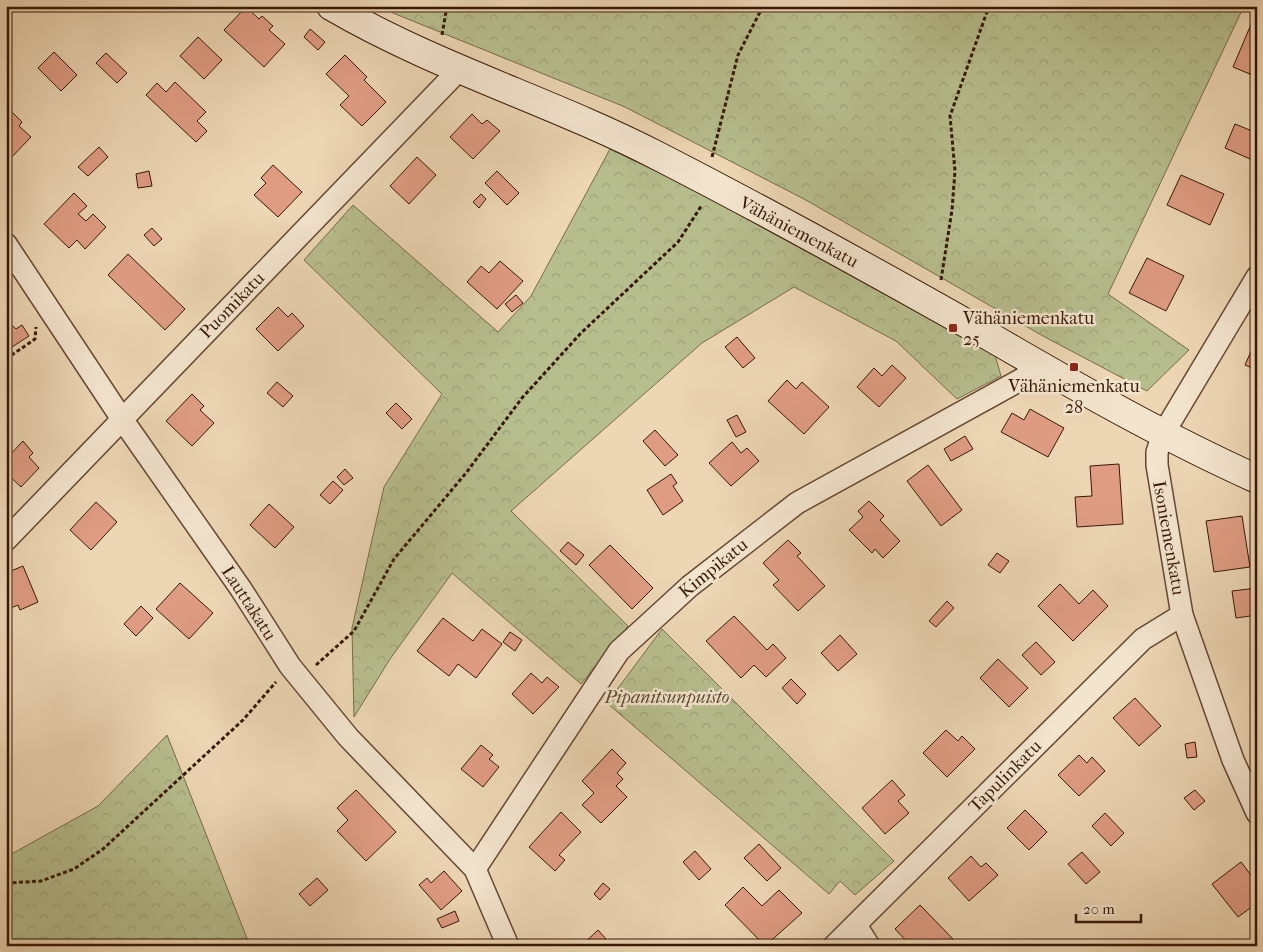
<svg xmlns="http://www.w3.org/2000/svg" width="1263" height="952" viewBox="0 0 1263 952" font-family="'IM FELL French Canon',serif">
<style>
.forest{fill:url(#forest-crowns);stroke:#776b49}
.building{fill:#df9c83;stroke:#371804}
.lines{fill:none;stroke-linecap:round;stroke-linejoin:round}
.street-casing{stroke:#644830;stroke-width:24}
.secondary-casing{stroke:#371804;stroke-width:30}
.path{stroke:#371804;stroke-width:3;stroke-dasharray:4 2.5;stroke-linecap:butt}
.street{stroke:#f3e4ce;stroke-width:21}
.secondary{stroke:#f3e4ce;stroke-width:28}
.poi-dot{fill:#8f2418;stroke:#f3e4ce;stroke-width:2}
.labels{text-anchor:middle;stroke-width:5;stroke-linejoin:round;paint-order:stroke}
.street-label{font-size:18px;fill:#371804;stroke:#f3e4ce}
.poi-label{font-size:18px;fill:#371804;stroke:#f3e4ce;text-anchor:start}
.park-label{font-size:18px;font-style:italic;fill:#5d4a2d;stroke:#f3e4ce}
</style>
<defs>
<pattern id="forest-crowns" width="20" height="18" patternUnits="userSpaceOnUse" patternTransform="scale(1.25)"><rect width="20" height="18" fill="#b7be8e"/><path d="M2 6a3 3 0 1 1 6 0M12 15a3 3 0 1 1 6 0" fill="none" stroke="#9ea379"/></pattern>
</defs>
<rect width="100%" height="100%" fill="#edd6b4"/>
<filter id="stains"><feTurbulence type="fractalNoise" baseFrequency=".004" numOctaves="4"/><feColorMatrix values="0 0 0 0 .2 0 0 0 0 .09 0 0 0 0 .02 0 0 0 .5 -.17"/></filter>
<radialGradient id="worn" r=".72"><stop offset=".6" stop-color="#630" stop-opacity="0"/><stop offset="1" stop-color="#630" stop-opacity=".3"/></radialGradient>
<!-- forest -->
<g class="forest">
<polygon points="383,6 1244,6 1108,294 1189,350 1147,391 1043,336 804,199 625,107 393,13"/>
<polygon points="610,149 689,187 995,355 1001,376 957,399 896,341 794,287 702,343 511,511 628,626 581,684 452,573 390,659 354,717 352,628 384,487 442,394 304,260 353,205 498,332 531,296"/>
<polygon points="662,629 894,861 855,895 840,881 829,894 607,703"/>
<polygon points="167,735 250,946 6,946 6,857 98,806"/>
</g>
<!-- building -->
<g class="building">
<polygon points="246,7 259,19 262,16 273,26 269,30 285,44 264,67 224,30"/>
<polygon points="1252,22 1257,25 1257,77 1233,67"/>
<polygon points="310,29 325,42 318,50 304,37"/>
<polygon points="198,37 222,60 204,79 180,56"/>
<polygon points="54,52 77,75 61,91 38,68"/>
<polygon points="106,53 127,73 117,83 96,63"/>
<polygon points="345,55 367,77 364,80 386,102 362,126 340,105 349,96 326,74"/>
<polygon points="175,82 206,112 197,121 207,131 196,142 146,95 157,83 166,92"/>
<polygon points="9,109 22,122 19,126 31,137 7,162 6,111"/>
<polygon points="472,114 482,124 487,120 500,131 473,159 450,137"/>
<polygon points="1235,124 1257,133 1257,162 1225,148"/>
<polygon points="99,147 108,157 88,176 78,167"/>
<polygon points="417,157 436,175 409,204 390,186"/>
<polygon points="273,165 302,192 278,217 254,195 266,183 261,178"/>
<polygon points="149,171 152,186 138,188 136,174"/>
<polygon points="497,171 519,193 507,205 485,183"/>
<polygon points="1181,175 1224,194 1210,225 1167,205"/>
<polygon points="74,193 87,206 78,214 86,221 93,214 106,227 85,249 77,240 69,248 44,224"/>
<polygon points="481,194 486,199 479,208 473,202"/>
<polygon points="152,228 162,239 154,246 144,235"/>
<polygon points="128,254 185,309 165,330 108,275"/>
<polygon points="1147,258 1184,276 1166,311 1129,293"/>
<polygon points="500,261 523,281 497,309 467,282 481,266 489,273"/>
<polygon points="516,295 523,303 512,312 505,304"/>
<polygon points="278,307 288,317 292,313 304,326 278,351 256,329"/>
<polygon points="22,325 29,336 6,351 6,330 13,326 16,329"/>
<polygon points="737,337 755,358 743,368 725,347"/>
<polygon points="1257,338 1257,370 1245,365"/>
<polygon points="892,365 906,378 879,407 857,387 874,368 882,376"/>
<polygon points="787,380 796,389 802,382 829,407 804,434 768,401"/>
<polygon points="277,382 293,396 283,407 267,393"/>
<polygon points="192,394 204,406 200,410 214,423 192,446 166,421"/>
<polygon points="396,403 412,419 402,429 386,413"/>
<polygon points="1030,409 1064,428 1048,457 1001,432 1012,413 1024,420"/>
<polygon points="737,415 746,432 736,437 727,420"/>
<polygon points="655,430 678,455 665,466 643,441"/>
<polygon points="965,436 973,449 951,461 944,449"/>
<polygon points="23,441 33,453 29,457 39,468 21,487 6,473 6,459"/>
<polygon points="732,442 741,453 747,448 759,461 731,486 709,463"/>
<polygon points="1119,464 1123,524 1077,527 1075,497 1092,496 1090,466"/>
<polygon points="928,465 962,510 941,526 907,481"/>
<polygon points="345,469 353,478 344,485 337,477"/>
<polygon points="671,474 677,483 673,486 683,501 663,515 647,490"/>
<polygon points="333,481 343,490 330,504 320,495"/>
<polygon points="869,501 884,516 880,520 900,541 883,558 875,549 872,553 849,530 863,517 858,511"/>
<polygon points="96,502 117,522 91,550 70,530"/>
<polygon points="269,504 294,527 275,548 250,525"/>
<polygon points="1242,516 1250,567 1214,572 1206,521"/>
<polygon points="788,540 801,553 797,556 825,586 798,611 773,585 779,580 763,563"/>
<polygon points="568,542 584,555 576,565 560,551"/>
<polygon points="610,545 653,588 632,609 589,565"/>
<polygon points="997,553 1009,561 1000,573 988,565"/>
<polygon points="23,566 38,602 20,610 18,605 6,610 6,573"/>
<polygon points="180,583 213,613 189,639 156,609"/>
<polygon points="1060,584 1079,604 1093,590 1108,606 1073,641 1038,606"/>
<polygon points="1257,588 1257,615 1236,618 1232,591"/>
<polygon points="947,601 954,608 936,627 929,621"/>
<polygon points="141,606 153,618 136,636 124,624"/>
<polygon points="734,616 767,650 773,644 786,658 766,677 754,665 741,678 706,641"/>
<polygon points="443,618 473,641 482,629 502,644 476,678 458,664 449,676 417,651"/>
<polygon points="510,632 522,640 515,651 503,642"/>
<polygon points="840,635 857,654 838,671 821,653"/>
<polygon points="1036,642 1055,662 1041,675 1022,655"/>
<polygon points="998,659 1028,688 1009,707 980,678"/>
<polygon points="531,673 542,683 547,677 559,687 533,714 512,694"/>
<polygon points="791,679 806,694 797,704 782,688"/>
<polygon points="1135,698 1161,726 1139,746 1113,718"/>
<polygon points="1257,726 1257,739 1252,727"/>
<polygon points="946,730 958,741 962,736 975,749 947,777 923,753"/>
<polygon points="1195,742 1197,757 1187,758 1185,744"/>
<polygon points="481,745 493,755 489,759 499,767 483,787 461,769"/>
<polygon points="612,749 626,763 617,773 623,779 616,786 627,797 601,823 582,805 594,793 582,781"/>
<polygon points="1079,755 1087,763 1092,757 1105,771 1079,796 1058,775"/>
<polygon points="892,780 905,795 898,801 909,813 885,834 862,808"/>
<polygon points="356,790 396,832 366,861 337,831 348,820 337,808"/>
<polygon points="1195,790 1205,801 1194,810 1184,798"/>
<polygon points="1025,810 1047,832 1029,850 1007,828"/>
<polygon points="561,812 581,832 559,855 565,860 555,871 529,847"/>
<polygon points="1105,813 1124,833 1111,846 1092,826"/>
<polygon points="759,844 781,868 767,881 744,858"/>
<polygon points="695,851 711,869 699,880 683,862"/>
<polygon points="1082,852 1100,872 1086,884 1068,864"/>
<polygon points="971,856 981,867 986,863 998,875 969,901 948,878"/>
<polygon points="1241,862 1257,883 1257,903 1238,917 1212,884"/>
<polygon points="444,871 462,891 441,910 419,885 427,878 431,883"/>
<polygon points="317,878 328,890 310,906 299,894"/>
<polygon points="603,883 610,889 600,900 594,894"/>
<polygon points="743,887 762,906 779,890 802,913 765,946 725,905"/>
<polygon points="920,905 953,939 946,946 911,946 895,929"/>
<polygon points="455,911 459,921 442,928 437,919"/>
<polygon points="598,930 606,939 599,946 581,946"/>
</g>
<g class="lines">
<!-- street casing -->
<g class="street-casing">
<g id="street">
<polyline points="6,244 122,419 241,589 290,666 348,737 475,869 508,946"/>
<polyline points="1257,277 1163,434 1157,452 1157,465 1182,615 1233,760 1257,813"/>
<polyline points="6,540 458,71"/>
<polyline points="475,869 619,651 690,586 797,503 1042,368"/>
<polyline points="856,925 869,946"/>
<polyline points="834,946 1143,639 1182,615"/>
</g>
</g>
<!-- secondary casing -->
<g class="secondary-casing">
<path id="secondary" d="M331,6C435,67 551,101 658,156C771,214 883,276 994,339C1080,389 1166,438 1257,479"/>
</g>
<!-- path -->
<g class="path">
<polyline points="442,35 447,6"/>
<polyline points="712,157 738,55 763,6"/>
<polyline points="941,280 952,210 955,171 950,116 989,6"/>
<polyline points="6,359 35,339 36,327"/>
<polyline points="316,665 354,631 394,559 466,473 522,398 581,333 678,242 702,205"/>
<polyline points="6,883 41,881 74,869 103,849 243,720 276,682"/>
</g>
<!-- street -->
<use href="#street" class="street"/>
<!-- secondary -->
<use href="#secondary" class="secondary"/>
</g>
<!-- markers -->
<g class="poi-dot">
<rect x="948" y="323" width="10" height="10" rx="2.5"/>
<rect x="1069" y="362" width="10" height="10" rx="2.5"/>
</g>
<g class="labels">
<!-- street labels -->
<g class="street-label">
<text transform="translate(799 232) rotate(28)" y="6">Vähäniemenkatu</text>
<text transform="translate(232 305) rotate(-46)" y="6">Puomikatu</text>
<text transform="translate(1169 538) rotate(80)" y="6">Isoniemenkatu</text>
<text transform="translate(713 568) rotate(-39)" y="6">Kimpikatu</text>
<text transform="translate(249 603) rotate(57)" y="6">Lauttakatu</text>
<text transform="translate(1005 776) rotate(-45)" y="6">Tapulinkatu</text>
</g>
<!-- poi labels -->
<g class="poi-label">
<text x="963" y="324">Vähäniemenkatu<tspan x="963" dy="21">25</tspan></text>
<text x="1074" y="392" text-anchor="middle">Vähäniemenkatu<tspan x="1074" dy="21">28</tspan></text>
</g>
<!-- park labels -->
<g class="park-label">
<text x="667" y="703">Pipanitsunpuisto</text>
</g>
</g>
<!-- margin -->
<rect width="1263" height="952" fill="none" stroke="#edd6b4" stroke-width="25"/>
<rect x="8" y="8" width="1248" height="937" fill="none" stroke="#371804" stroke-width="2.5"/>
<rect x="12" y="12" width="1238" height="927" fill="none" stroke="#371804"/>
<!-- scale -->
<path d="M1076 914v8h65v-8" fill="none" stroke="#371804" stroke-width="2.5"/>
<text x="1083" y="914" font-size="15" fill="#371804" stroke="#f3e4ce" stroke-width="4" paint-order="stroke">20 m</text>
<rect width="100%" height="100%" filter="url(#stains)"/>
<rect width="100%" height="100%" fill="url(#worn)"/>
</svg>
